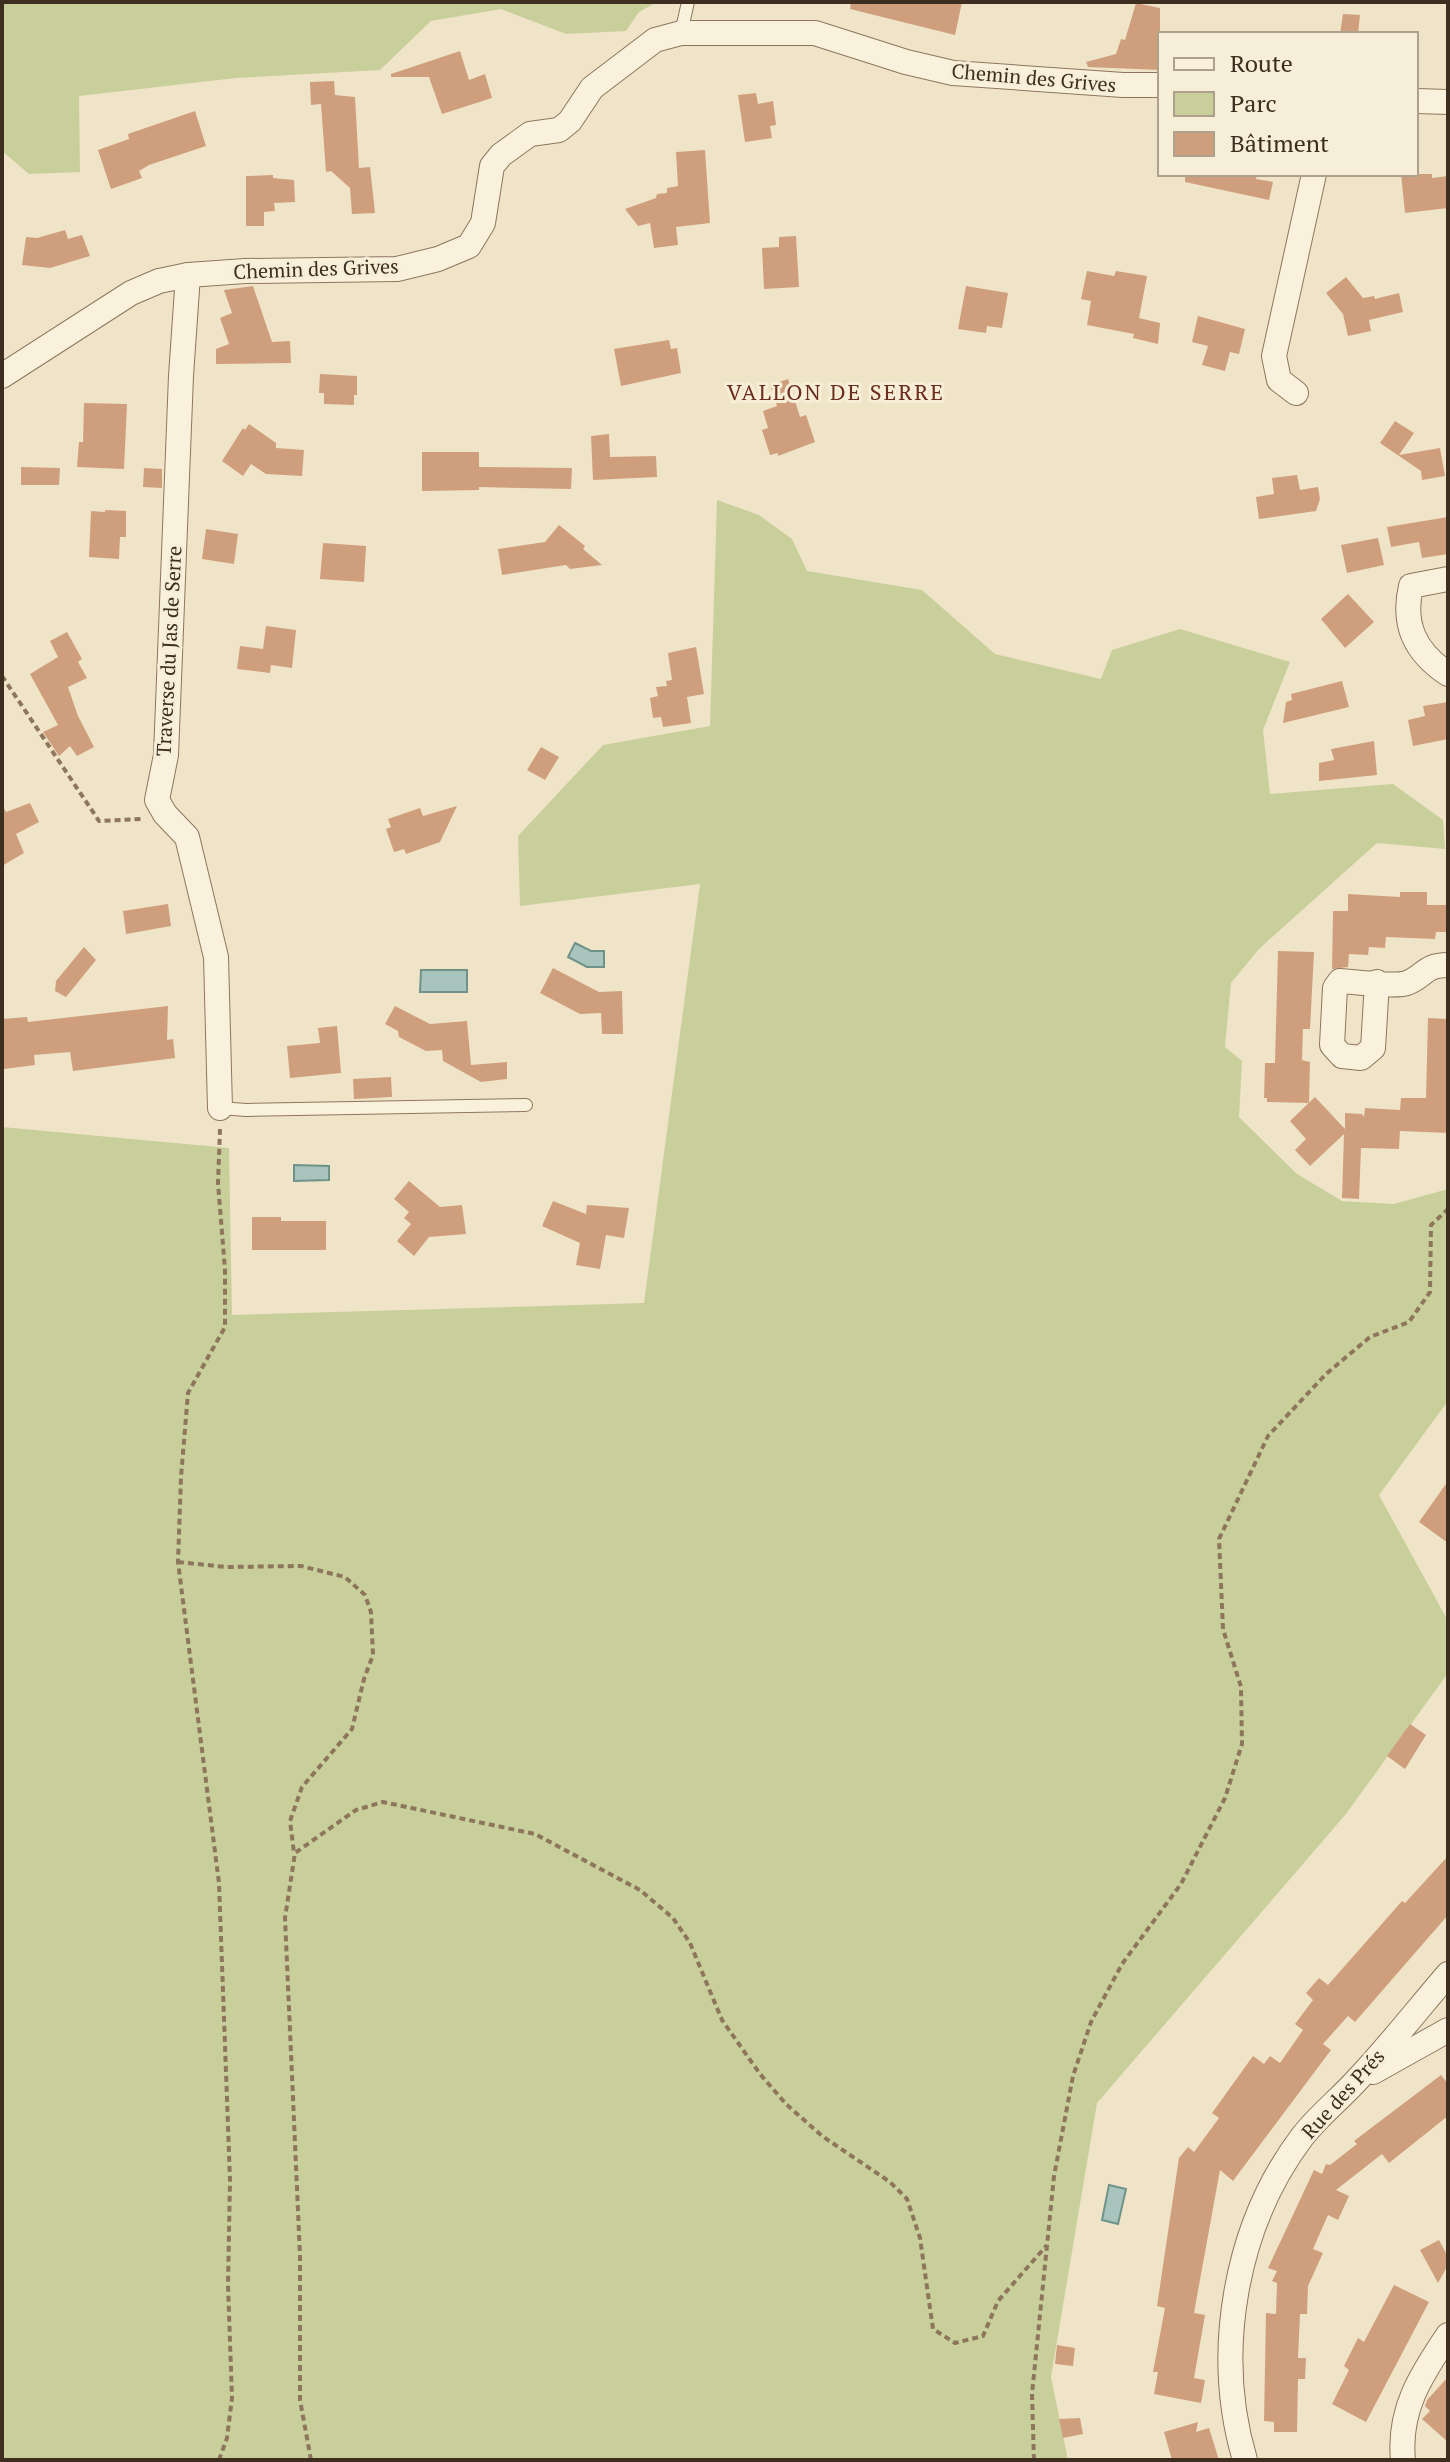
<svg xmlns="http://www.w3.org/2000/svg" width="1450" height="2462" viewBox="0 0 1450 2462" font-family="'PT Serif',serif">
<style>
.green{fill:#c9cf9b}
.water{fill:#a9c4bc;stroke:#6f938a;stroke-width:2}
.building{fill:#cf9f7d}
.lines{fill:none;stroke-linecap:round;stroke-linejoin:round}
.lane-casing{stroke:#8d765c;stroke-width:14}
.street-casing{stroke:#8d765c;stroke-width:26}
.path{stroke:#8d765c;stroke-width:4;stroke-dasharray:6 4;stroke-linecap:butt}
.lane{stroke:#faf1dc;stroke-width:12}
.street{stroke:#faf1dc;stroke-width:24}
.labels{text-anchor:middle;stroke-width:6;stroke-linejoin:round;paint-order:stroke}
.street-label{font-size:20px;fill:#3d2e20;stroke:#f7eed8}
.neighbourhood-label{font-size:22px;letter-spacing:2px;fill:#6b2e1e;stroke:#f7eed8}
</style>
<rect width="100%" height="100%" fill="#f0e4c8"/>
<!-- green -->
<g class="green">
<polygon points="2,2 657,2 639,12 626,31 566,34 501,9 431,21 380,70 236,78 79,96 80,172 29,174 2,151"/>
<polygon points="717,500 759,515 792,539 807,571 922,590 995,654 1101,679 1112,650 1180,629 1290,662 1263,730 1270,794 1393,784 1443,820 1445,849 1377,843 1259,949 1231,983 1225,1047 1242,1061 1239,1117 1297,1174 1342,1201 1394,1204 1448,1189 1448,1401 1379,1495 1448,1621 1448,1673 1346,1814 1097,2103 1051,2377 1068,2460 2,2460 2,1127 229,1148 232,1315 644,1303 700,884 520,906 518,836 603,745 710,726"/>
</g>
<!-- water -->
<g class="water">
<polygon points="575,943 591,951 604,951 604,967 587,967 568,957"/>
<polygon points="421,970 467,970 467,992 420,992"/>
<polygon points="294,1165 329,1166 329,1180 294,1181"/>
<polygon points="1109,2185 1126,2189 1118,2224 1102,2220"/>
</g>
<!-- building -->
<g class="building">
<polygon points="851,2 962,2 955,35 850,9"/>
<polygon points="1136,3 1160,8 1160,70 1088,67 1086,62 1116,54 1121,39 1125,40"/>
<polygon points="1343,14 1360,15 1358,34 1340,34"/>
<polygon points="460,51 469,80 485,74 492,98 442,114 429,77 391,77 391,74"/>
<polygon points="334,81 335,95 355,97 359,168 370,167 375,213 352,214 350,188 331,171 326,172 321,104 311,105 310,82"/>
<polygon points="756,93 758,104 773,101 776,125 770,126 772,138 745,142 738,95"/>
<polygon points="195,111 206,146 149,165 139,171 142,178 111,189 98,150 129,139 128,134"/>
<polygon points="705,150 710,223 676,227 678,245 654,248 650,223 638,226 625,209 656,198 657,194 667,193 667,188 678,186 676,152"/>
<polygon points="1185,174 1257,174 1256,179 1273,182 1269,200 1185,182"/>
<polygon points="1401,174 1432,174 1432,178 1448,176 1448,208 1405,213"/>
<polygon points="273,175 273,178 294,180 295,202 274,203 275,211 264,212 264,226 246,226 246,176"/>
<polygon points="65,230 68,239 82,235 90,256 50,268 22,265 26,237 37,238"/>
<polygon points="796,236 799,287 764,289 762,248 779,247 779,237"/>
<polygon points="1087,271 1114,276 1116,271 1147,276 1139,318 1160,323 1158,344 1133,338 1134,334 1087,325 1091,301 1081,299"/>
<polygon points="1346,277 1363,298 1374,296 1375,299 1399,293 1403,312 1369,320 1371,331 1348,336 1343,314 1326,293"/>
<polygon points="253,286 272,342 290,341 291,363 216,364 216,349 229,344 220,318 232,313 224,290"/>
<polygon points="966,286 1008,293 1002,328 987,326 986,333 958,329"/>
<polygon points="1198,316 1245,329 1239,354 1230,352 1225,371 1202,365 1208,346 1192,342"/>
<polygon points="669,340 671,349 677,348 681,373 621,386 614,349"/>
<polygon points="320,374 357,376 357,395 354,395 354,405 324,404 324,393 319,393"/>
<polygon points="788,379 800,417 806,415 815,442 778,456 778,453 770,455 762,430 768,428 763,411 777,406 770,385"/>
<polygon points="84,403 127,404 124,469 77,467 79,442 83,442"/>
<polygon points="1395,421 1414,433 1399,455 1440,448 1445,476 1422,480 1421,471 1380,443"/>
<polygon points="249,424 276,443 276,448 304,450 302,476 266,474 251,464 243,476 222,461 243,428 245,430"/>
<polygon points="609,434 610,457 656,456 657,477 593,480 591,436"/>
<polygon points="422,452 479,452 479,467 572,468 571,489 479,487 479,490 422,491"/>
<polygon points="21,467 60,468 59,485 21,485"/>
<polygon points="144,468 162,469 162,488 143,487"/>
<polygon points="1297,475 1300,490 1318,487 1320,499 1316,511 1259,519 1256,497 1274,494 1272,478"/>
<polygon points="105,510 126,511 126,537 120,537 119,559 89,557 91,511 105,512"/>
<polygon points="1448,517 1448,554 1422,558 1419,542 1391,547 1387,527"/>
<polygon points="559,525 585,546 583,549 602,565 570,569 566,565 502,575 498,549 545,542"/>
<polygon points="206,529 238,534 234,564 202,559"/>
<polygon points="1378,538 1384,565 1347,573 1341,545"/>
<polygon points="323,543 366,546 364,582 320,579"/>
<polygon points="1348,594 1374,622 1345,648 1321,619"/>
<polygon points="266,626 296,630 292,668 271,665 270,673 237,669 240,646 263,649"/>
<polygon points="67,632 82,659 78,662 87,678 68,687 78,716 94,747 77,756 70,746 59,756 43,732 58,725 30,674 58,657 50,641"/>
<polygon points="696,647 704,694 687,697 691,723 663,727 661,717 653,718 650,698 658,696 656,687 667,686 666,681 672,680 668,653"/>
<polygon points="1342,681 1349,707 1283,723 1286,702 1292,700 1291,694"/>
<polygon points="1448,702 1448,739 1413,746 1408,720 1425,716 1423,706"/>
<polygon points="1374,741 1377,775 1319,781 1319,763 1334,760 1331,749"/>
<polygon points="541,747 559,757 545,780 527,770"/>
<polygon points="30,803 39,822 16,834 24,853 2,866 2,804 6,812"/>
<polygon points="457,806 440,842 406,854 404,849 394,852 386,829 391,827 388,819 420,808 423,816"/>
<polygon points="1400,892 1427,892 1427,905 1448,905 1448,932 1436,932 1435,939 1386,937 1385,948 1369,947 1368,955 1349,954 1348,967 1332,969 1333,911 1348,911 1348,894 1400,897"/>
<polygon points="168,904 171,926 126,934 123,911"/>
<polygon points="84,947 96,960 66,997 55,991 56,981"/>
<polygon points="1278,951 1314,952 1310,1029 1303,1029 1302,1060 1310,1062 1309,1103 1267,1102 1267,1098 1264,1098 1265,1063 1275,1063"/>
<polygon points="553,968 599,992 622,991 623,1034 602,1034 601,1013 580,1014 540,993"/>
<polygon points="168,1006 167,1040 173,1039 175,1058 73,1071 70,1052 34,1055 35,1065 4,1069 2,1019 27,1017 28,1022"/>
<polygon points="395,1006 430,1024 467,1021 471,1065 507,1062 507,1079 481,1082 443,1061 442,1050 426,1051 399,1037 398,1031 385,1024"/>
<polygon points="1428,1018 1448,1019 1448,1133 1400,1131 1399,1149 1361,1148 1359,1199 1342,1198 1344,1134 1310,1166 1295,1150 1306,1139 1290,1121 1315,1097 1345,1129 1345,1113 1362,1114 1364,1117 1365,1108 1400,1110 1401,1098 1426,1098"/>
<polygon points="337,1026 341,1073 290,1078 287,1046 320,1043 318,1028"/>
<polygon points="391,1077 392,1097 354,1099 353,1079"/>
<polygon points="409,1181 440,1207 462,1205 466,1234 429,1237 414,1256 397,1241 411,1224 404,1218 409,1212 394,1199"/>
<polygon points="553,1201 586,1214 587,1205 629,1208 624,1238 606,1235 600,1269 576,1265 580,1243 542,1226"/>
<polygon points="252,1217 281,1217 281,1221 326,1221 326,1250 252,1250"/>
<polygon points="1448,1481 1448,1543 1419,1522"/>
<polygon points="1410,1724 1426,1735 1405,1769 1387,1756"/>
<polygon points="1448,1856 1448,1915 1355,2022 1348,2016 1323,2044 1331,2050 1233,2181 1220,2170 1194,2313 1205,2315 1194,2378 1205,2380 1201,2403 1154,2394 1158,2372 1153,2372 1165,2308 1157,2306 1179,2158 1188,2147 1194,2152 1219,2118 1212,2113 1253,2056 1264,2064 1270,2056 1280,2063 1303,2030 1295,2024 1313,2000 1306,1993 1319,1978 1328,1985 1402,1901 1405,1903"/>
<polygon points="1441,2075 1448,2084 1448,2116 1389,2163 1382,2154 1336,2190 1349,2196 1338,2220 1328,2215 1313,2249 1323,2253 1308,2286 1307,2314 1300,2314 1298,2358 1306,2358 1305,2379 1298,2379 1297,2432 1274,2432 1274,2422 1264,2421 1266,2313 1276,2314 1277,2283 1272,2281 1277,2271 1268,2268 1314,2170 1322,2174 1326,2164 1330,2165 1357,2144 1354,2141"/>
<polygon points="1439,2240 1448,2257 1448,2265 1438,2283 1420,2250"/>
<polygon points="1394,2285 1429,2302 1366,2422 1332,2404 1349,2370 1344,2366 1358,2338 1364,2342"/>
<polygon points="1057,2345 1075,2348 1073,2366 1055,2364"/>
<polygon points="1448,2377 1448,2442 1422,2419 1430,2411 1425,2406 1427,2400"/>
<polygon points="1080,2418 1083,2434 1063,2438 1059,2419"/>
<polygon points="1198,2422 1196,2432 1209,2428 1219,2460 1172,2460 1164,2432"/>
</g>
<g class="lines">
<!-- lane casing -->
<g class="lane-casing">
<g id="lane">
<polyline points="681,33 688,2"/>
<polyline points="220,1108 246,1110 526,1105"/>
</g>
</g>
<!-- street casing -->
<g class="street-casing">
<g id="street">
<polyline points="1416,101 1448,102"/>
<polyline points="188,275 181,376 166,755 157,800 165,814 187,837 216,957 220,1108"/>
<polyline points="2,376 131,293 159,281 188,275 245,271 397,269 438,259 469,246 483,223 492,166 501,155 530,134 559,130 570,121 592,88 655,40 681,33 815,33 906,62 953,73 1123,85 1160,85"/>
<polyline points="1296,393 1279,380 1274,356 1314,174"/>
<path d="M1448,579L1411,586C1402,625 1415,652 1448,674"/>
<path d="M1377,982L1373,1048L1361,1058L1342,1056L1332,1045L1335,988L1340,981C1354,982 1396,987 1407,983C1425,976 1424,965 1448,965"/>
<polyline points="1373,2072 1448,2030"/>
<path d="M1245,2460C1213,2353 1235,2226 1302,2137C1318,2116 1340,2099 1357,2080C1389,2046 1418,2009 1448,1974"/>
<path d="M1403,2460C1398,2410 1421,2375 1448,2335"/>
</g>
</g>
<!-- path -->
<g class="path">
<polyline points="2,676 99,821 142,819"/>
<polyline points="178,1562 226,1567 301,1566 345,1577 365,1595 371,1612 373,1655 364,1679 352,1729 302,1787 290,1821 294,1853"/>
<polyline points="219,2460 227,2438 232,2398 228,2285 230,2180 219,1883 178,1562 181,1477 188,1393 225,1327 225,1270 218,1183 220,1129"/>
<polyline points="311,2460 300,2400 300,2256 285,1918 295,1853 356,1810 383,1802 535,1834 640,1890 673,1918 690,1943 722,2020 760,2074 786,2104 822,2136 890,2182 907,2199 920,2238 933,2329 955,2343 983,2336 998,2301 1047,2245"/>
<polyline points="1034,2460 1032,2394 1054,2176 1073,2076 1091,2022 1122,1964 1181,1884 1225,1798 1242,1744 1241,1687 1223,1629 1219,1539 1268,1436 1326,1374 1370,1337 1409,1322 1430,1292 1431,1225 1448,1209"/>
</g>
<!-- lane -->
<use href="#lane" class="lane"/>
<!-- street -->
<use href="#street" class="street"/>
</g>
<g class="labels">
<!-- street labels -->
<g class="street-label">
<text transform="translate(1034 78) rotate(5)" y="7">Chemin des Grives</text>
<text transform="translate(316 269) rotate(-2)" y="7">Chemin des Grives</text>
<text transform="translate(169 651) rotate(-87)" y="7">Traverse du Jas de Serre</text>
<text transform="translate(1343 2094) rotate(-48)" y="7">Rue des Prés</text>
</g>
<!-- neighbourhood labels -->
<g class="neighbourhood-label">
<text x="836" y="400">VALLON DE SERRE</text>
</g>
</g>
<!-- border -->
<rect width="1450" height="2462" fill="none" stroke="#3d2e20" stroke-width="8"/>
<!-- legend -->
<rect x="1158" y="32" width="260" height="144" fill="#f7eed8" stroke="#ada18e" stroke-width="2"/>
<rect x="1174" y="58" width="40" height="12" fill="#faf1dc" stroke="#ada18e" stroke-width="2"/>
<text x="1230" y="72" font-size="24" fill="#3d2e20">Route</text>
<rect x="1174" y="92" width="40" height="24" fill="#c9cf9b" stroke="#ada18e" stroke-width="2"/>
<text x="1230" y="112" font-size="24" fill="#3d2e20">Parc</text>
<rect x="1174" y="132" width="40" height="24" fill="#cf9f7d" stroke="#ada18e" stroke-width="2"/>
<text x="1230" y="152" font-size="24" fill="#3d2e20">Bâtiment</text>
</svg>
